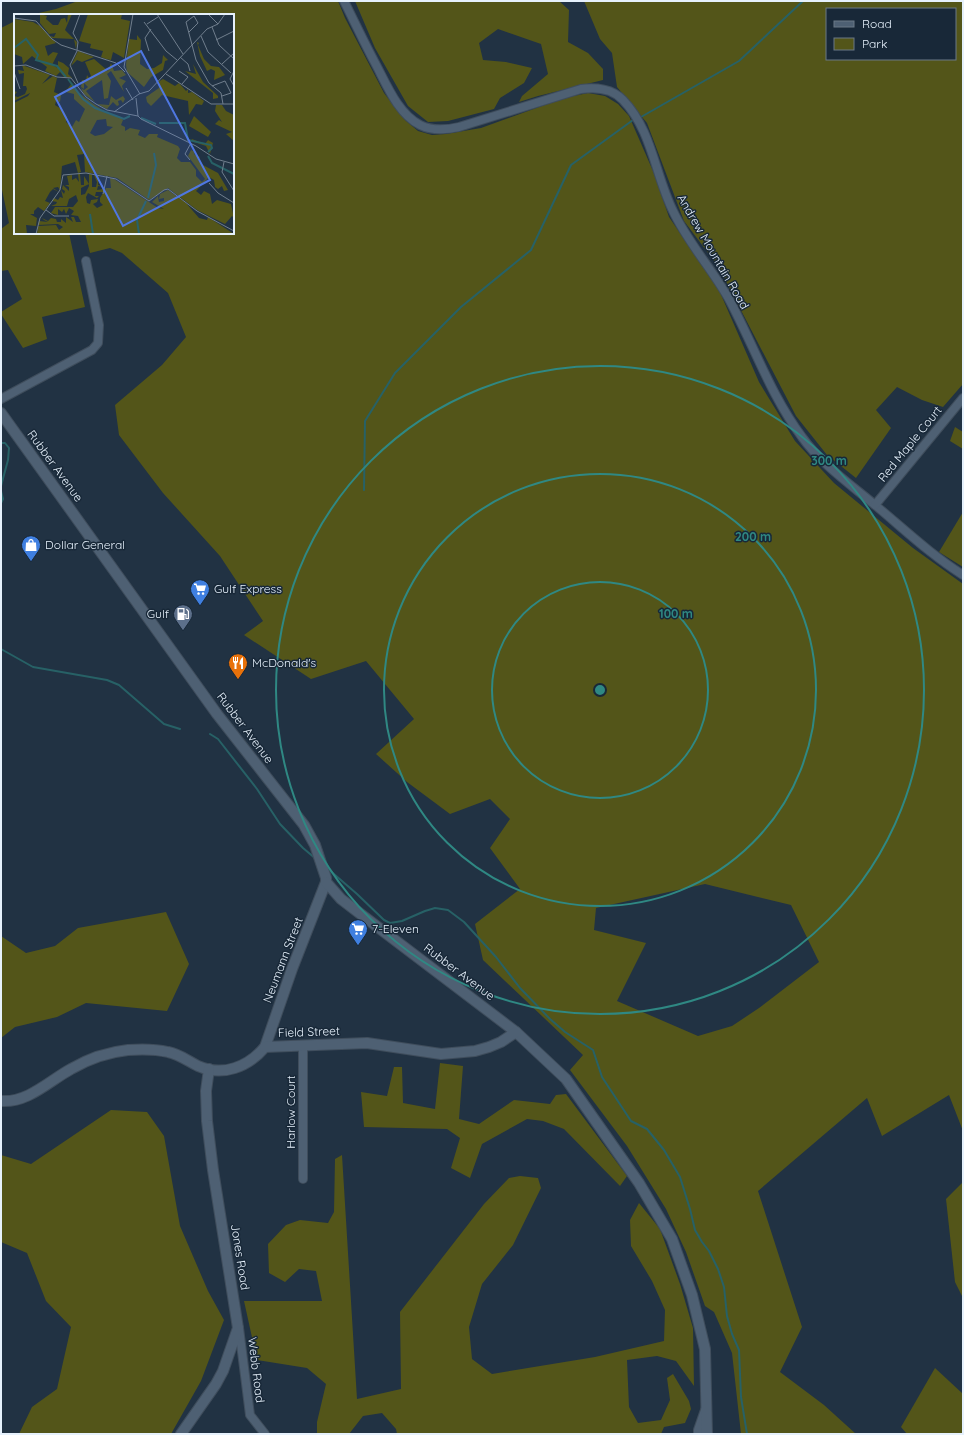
<svg xmlns="http://www.w3.org/2000/svg" width="964" height="1435" viewBox="0 0 964 1435" font-family="Quicksand,sans-serif">
<style>
.green{fill:#535519;fill-rule:evenodd}
.lines{fill:none;stroke-linecap:round;stroke-linejoin:round}
.stream{stroke:#276166;stroke-width:2}
.minor-casing{stroke:#3f4d5c;stroke-width:10}
.tertiary-casing{stroke:#3f4d5c;stroke-width:12}
.minor{stroke:#4e6073;stroke-width:8}
.tertiary{stroke:#4e6073;stroke-width:10}
.ring{fill:none;stroke:#2f8883;stroke-width:2}
.labels{text-anchor:middle;stroke-width:3;stroke-linejoin:round;paint-order:stroke}
.street-label{font-size:12px;fill:#e6f1fc;stroke:#182838}
.poi-label{font-size:12px;fill:#e6f1fc;stroke:#182838;text-anchor:start}
.inset-river{fill:none;stroke:#276166;stroke-width:2}
.inset-road{fill:none;stroke:#707e8d;stroke-width:1}
.view{fill:#4f77e1;fill-opacity:0.15;stroke:#4f77e1;stroke-width:2}
.inset-edge{fill:none;stroke:#e6f1fc;stroke-width:2}
.centre{fill:#2f8883;stroke:#182838;stroke-width:2}
.ring-label{font-size:12px;text-anchor:middle;font-weight:bold;fill:#2f8883;stroke:#182838;stroke-width:3;stroke-linejoin:round;paint-order:stroke}
</style>
<rect width="100%" height="100%" fill="#213243"/>
<!-- green -->
<g class="green">
<path d="M78,1H338L345,18L384,93L405,120L418,131L432,135L446,134L481,128L564,98L588,93L605,96L618,104L629,116L653,171L669,217L719,290L759,382L795,441L834,483L913,548L963,584V1131L949,1095L882,1136L867,1098L758,1191L802,1327L780,1372L824,1405L856,1434H741L732,1353L714,1312L705,1306L686,1252L666,1209L627,1146L570,1070L583,1055L483,960L475,924L520,889L490,848L510,819L490,799L450,814L407,782L376,754L414,719L366,661L311,679L244,635L263,621L220,556L163,493L119,435L115,405L162,365L186,337L168,293L122,253L110,248L90,253L85,233H233V15H76L44,13L43,15H30L56,9ZM705,884L791,905L819,962L759,1008L732,1026L698,1036L617,1001L646,943L594,930L596,908Z"/>
<polygon points="355,1 559,1 569,10 568,42 588,53 603,69 603,80 538,96 519,102 522,96 548,74 541,44 498,29 479,43 483,60 506,62 532,68 524,83 500,98 494,109 448,121 428,122 408,106 375,48"/>
<path d="M584,1H963V384L943,407L922,400L897,387L876,410L891,428L856,478L827,455L796,416L718,266L684,221L647,123L617,87L612,53L600,39ZM827,9H955V59H827Z"/>
<polygon points="15,21 15,233 69,233 85,307 42,317 47,339 23,348 1,314 1,312 22,299 8,270 1,271 1,229 9,223 1,185 1,28"/>
<polygon points="955,427 963,432 963,449 950,441"/>
<polygon points="963,512 963,567 939,552"/>
<polygon points="166,912 189,964 167,1011 86,1003 57,1017 15,1027 1,1038 1,936 26,953 55,946 78,928"/>
<polygon points="440,1063 463,1066 459,1119 479,1124 514,1100 550,1104 556,1095 566,1094 627,1176 620,1186 564,1129 543,1121 527,1119 482,1144 470,1178 451,1168 460,1138 447,1129 364,1127 361,1092 387,1096 394,1067 402,1067 403,1103 435,1109"/>
<polygon points="111,1110 147,1112 164,1136 180,1226 208,1291 224,1320 201,1381 171,1434 19,1434 32,1407 57,1389 71,1327 46,1301 27,1253 1,1242 1,1155 31,1164"/>
<polygon points="342,1155 357,1399 401,1389 400,1312 484,1204 509,1178 520,1176 538,1178 541,1188 513,1245 482,1284 469,1327 472,1359 492,1374 595,1357 664,1341 665,1310 652,1281 631,1246 630,1220 639,1203 660,1229 680,1284 693,1328 694,1386 676,1361 657,1356 627,1360 629,1407 638,1423 661,1420 670,1400 667,1378 673,1374 689,1401 691,1409 685,1423 664,1427 661,1434 397,1434 396,1429 382,1413 363,1416 349,1434 317,1434 317,1422 326,1384 307,1368 257,1360 244,1301 322,1301 316,1271 299,1269 285,1282 269,1273 268,1244 286,1225 300,1220 328,1223 334,1212 335,1159"/>
<polygon points="963,1182 963,1298 955,1282 946,1199"/>
<polygon points="935,1368 963,1394 963,1434 907,1434 901,1427"/>
</g>
<g class="lines">
<!-- stream -->
<g class="stream">
<polyline points="641,117 739,61 803,1"/>
<polyline points="1,443 5,443 9,448 8,460 1,486"/>
<polyline points="364,490 365,421 395,373 461,307 531,250 571,165 633,120"/>
<polyline points="1,491 3,499 1,503"/>
<polyline points="1,649 33,667 107,680 119,685 164,724 180,729"/>
<polyline points="210,734 218,739 257,789 280,824 303,848 316,859"/>
<polyline points="327,868 357,894 384,920 390,923 402,921 425,911 435,908 448,910 464,922 496,957 520,988 550,1019 565,1032 593,1050 602,1077 631,1121 647,1129 664,1150 680,1177 690,1209 695,1230 702,1242 709,1251 718,1269 724,1287 727,1316 732,1334 739,1350 741,1397 747,1434"/>
</g>
<!-- minor casing -->
<g class="minor-casing">
<g id="minor">
<path d="M344,1C354,21 364,42 374,61C386,83 397,113 420,125C432,131 446,130 459,127L581,89C596,87 613,89 623,100C652,130 655,175 673,211C688,243 713,270 730,301C754,346 771,396 802,437C821,464 850,484 875,505C904,529 931,555 963,575"/>
<polyline points="1,399 92,350 98,343 99,325 86,261"/>
<polyline points="875,505 963,398"/>
<polyline points="303,1045 303,1179"/>
<polyline points="239,1328 250,1415 265,1434"/>
<polyline points="698,1434 698,1430 705,1410"/>
</g>
</g>
<!-- tertiary casing -->
<g class="tertiary-casing">
<g id="tertiary">
<path d="M1,413L217,714L304,825L315,845L326,878V882L292,969L265,1047C248,1067 223,1077 198,1066C188,1061 179,1054 168,1052C155,1049 141,1049 128,1050C109,1052 88,1059 71,1069C49,1081 28,1103 1,1101"/>
<polyline points="326,882 341,899 354,909 516,1032 566,1079 639,1183 672,1239 692,1295 705,1349 707,1434"/>
<polyline points="265,1047 367,1043 441,1054 475,1051 489,1047 501,1042 516,1032"/>
<polyline points="181,1434 216,1384 223,1371 238,1328 213,1170 207,1121 206,1091 209,1069"/>
</g>
</g>
<!-- minor -->
<use href="#minor" class="minor"/>
<!-- tertiary -->
<use href="#tertiary" class="tertiary"/>
</g>
<!-- distance rings -->
<g class="ring">
<circle cx="600" cy="690" r="108"/>
<circle cx="600" cy="690" r="216"/>
<circle cx="600" cy="690" r="324"/>
</g>
<!-- icons -->
<defs>
<g id="shop-pin" transform="scale(1)"><path d="M0 17L-7.5 6A9.5 9.5 0 1 1 7.5 6Z" fill="#3f7fe0" stroke="#182838"/><path d="M-5-2.5h2.3a2.7 3.5 0 0 1 5.4 0H5L5.5 6h-11ZM-1.5-2.5h3a1.5 2.3 0 0 0-3 0Z" fill="#fff"/></g>
<g id="supermarket-pin" transform="scale(1)"><path d="M0 17L-7.5 6A9.5 9.5 0 1 1 7.5 6Z" fill="#3f7fe0" stroke="#182838"/><path d="M-6-5.5h2.5l.6 2H6L4.5 2H-2.5L-4.4-4H-6ZM-1.5 3.2a1.3 1.3 0 1 0 .1 0ZM3 3.2a1.3 1.3 0 1 0 .1 0Z" fill="#fff"/></g>
<g id="fuel-pin" transform="scale(1)"><path d="M0 17L-7.5 6A9.5 9.5 0 1 1 7.5 6Z" fill="#5c6f8a" stroke="#182838"/><path d="M-5.5-6h7V0h2V4h1.3V-2.5L3-4.5l.8-.8L6-3V5H2.5V1h-1V6h-7ZM-4.2-4.7v3.2H.2V-4.7Z" fill="#fff"/></g>
<g id="restaurant-pin" transform="scale(1)"><path d="M0 17L-7.5 6A9.5 9.5 0 1 1 7.5 6Z" fill="#e8710a" stroke="#182838"/><path d="M-5-6h1v4h1v-4h1v4h1v-4h1v5L-1.5 .5V6h-2V.5L-5-1ZM5-6V6H3V1.5H1.5Q1.5-4 5-6Z" fill="#fff"/></g>
</defs>
<g fill-rule="evenodd">
<use href="#shop-pin" x="31" y="545"/>
<use href="#supermarket-pin" x="200" y="589"/>
<use href="#fuel-pin" x="183" y="614"/>
<use href="#restaurant-pin" x="238" y="663"/>
<use href="#supermarket-pin" x="358" y="929"/>
</g>
<g class="labels">
<!-- street labels -->
<g class="street-label">
<text transform="translate(713 252) rotate(60)" y="4">Andrew Mountain Road</text>
<text transform="translate(910 444) rotate(-51)" y="4">Red Maple Court</text>
<text transform="translate(55 466) rotate(54)" y="4">Rubber Avenue</text>
<text transform="translate(245 728) rotate(53)" y="4">Rubber Avenue</text>
<text transform="translate(283 960) rotate(-69)" y="4">Neumann Street</text>
<text transform="translate(459 972) rotate(37)" y="4">Rubber Avenue</text>
<text transform="translate(309 1032) rotate(-2)" y="4">Field Street</text>
<text transform="translate(291 1112) rotate(-90)" y="4">Harlow Court</text>
<text transform="translate(240 1257) rotate(81)" y="4">Jones Road</text>
<text transform="translate(256 1370) rotate(83)" y="4">Webb Road</text>
</g>
<!-- poi labels -->
<g class="poi-label">
<text x="45" y="549">Dollar General</text>
<text x="214" y="593">Gulf Express</text>
<text x="169" y="618" text-anchor="end">Gulf</text>
<text x="252" y="667">McDonald's</text>
<text x="372" y="933">7-Eleven</text>
</g>
</g>
<!-- overview -->
<g transform="translate(14 14)">
<rect width="220" height="220" fill="#213243"/>
<path d="M26,0L33,2L32,5L39,11H44L47,5L51,4L53,9L54,0H58L51,16L63,28L62,35L60,25L38,24L36,22L40,23L42,19L35,20L26,9ZM74,0H108L107,5L116,7L110,44L99,38L97,46L92,45L87,43L89,37L76,34L77,30L65,27ZM0,5L19,8L26,12L42,29L31,32L34,42L39,38L44,39L38,51L44,54V47L49,49L55,54L54,60L58,64L50,63L46,58L42,62L31,57L33,53L18,42L9,50L8,43L0,40ZM123,21L127,26L126,50L133,55L140,54L148,49L149,41L154,46L151,47L149,56L137,63L130,73L113,58L112,51L115,25L123,26ZM183,28L185,29L184,31L190,45L197,52L205,53L211,61L200,66L201,57L197,55L193,57L186,42ZM64,37L80,43L68,48L63,46L57,52ZM80,45L94,57L97,49L100,57L108,56L112,61L105,64L112,67L108,72L110,78L97,57L93,60L97,67L94,84L90,85L88,66L72,77L81,88L70,80L67,74L70,76L74,73L70,69V75L67,73L68,66H72L73,61L75,64L77,62L71,48ZM179,50L189,68L204,82V84L199,85V79L171,57L182,60ZM8,51L36,61L28,70L39,62L43,64L40,78L47,81L46,88L42,87L41,91L49,96L53,103L52,108L58,113L62,106L65,108L71,95L60,85V80L48,77H52L58,69L65,79L78,89L93,99L107,103L109,106L107,111L111,113V117L116,114L126,116L124,121L131,124L135,120H144L143,123L164,132L166,135L163,144L167,148H176L182,156V162L188,168L191,165L174,142L177,136L181,138L180,140L186,143L184,146L187,150L204,159L214,176L210,177L208,172L204,175L201,173L200,166L195,163L182,177L187,181L190,177L196,180L198,190L203,186L217,190L220,204L218,202L211,210L183,196L154,174L135,186L103,164L71,158L70,140L63,141L67,158L64,159L61,148L48,152L46,176L44,173L39,174L45,178L39,175L36,178L31,187L36,189L30,197L24,193L20,197V200H16L23,204L22,212L12,211L13,220H0V89L14,82L16,79L0,87V77L3,78L0,82L4,83L11,80L13,75L12,72H9L10,59L5,60L4,56L10,57ZM92,105L93,112L99,113L90,120L81,122L76,119L83,106ZM149,65L161,72L165,69L172,77L174,75V79L178,78L190,87L188,91L182,90L175,101L174,87L148,81L137,92L133,88L132,83L145,74L144,68ZM97,82L102,86L109,82L111,85L109,89L107,86L104,87L105,91L103,92L99,88L93,95L83,90L95,91ZM202,91H208L212,97L220,101V127L212,120L218,118L201,110L205,106L208,108L201,97ZM180,102L197,118L194,123L175,112ZM178,125L191,130L194,126L199,129L196,140L192,132L177,127ZM64,160H66L67,171H70V162L75,170L67,174V181L71,180L75,172V160L78,161V173H82L83,168L80,161H85L84,171L90,173L84,172L83,176L89,175V178H82L81,182H85L83,184L74,179L72,183L73,189L76,190L77,186L84,185L83,188L79,190L83,194L89,191L86,188V184L92,174H97L96,164L100,165L144,194L150,195L138,188L144,182L145,188L150,187V184L145,185L146,180L154,176L172,189L185,204L193,206L194,203L220,220H23L24,212L42,211L45,216L49,213L44,210L24,211L25,207L34,208L30,206L28,204L34,207L37,204L42,205L43,208H47V205L52,209V203L59,208L57,203H60L62,208H67L64,202L57,201L60,197L55,194L52,200L50,195L48,198L44,195V201L37,199L41,193H59L64,187L62,181L55,185L53,192H37L42,190L43,188L38,187L40,184L44,186L46,183L49,184L47,176L50,180L51,177L48,175L49,171L55,177V173L51,171H55L53,162L58,161V166L62,164L65,168Z" fill="#535519" fill-rule="evenodd"/>
<path class="inset-river" d="M0,34L12,25L24,41L22,46L43,52L52,63M54,65L69,85L81,94L110,105L116,102M127,104L142,110M145,109H171L174,126L197,131L198,134L194,138M194,142L198,149L220,160M134,184L142,151L140,139M76,200L79,220M125,220L123,206L132,187"/>
<path class="inset-road" d="M119,0L110,53L126,80M143,0L169,40M194,0L204,10M0,4L22,7L38,25L47,31L102,49L111,58M130,8L152,37L163,46M133,10L144,3M198,13L205,31L220,45M175,18L184,9L180,2L172,8L182,46L195,69L207,79L209,90M187,22L194,38L217,59M202,26L220,17M63,36L64,28L59,19L66,0M63,37L56,51L64,69M135,37L131,24L137,15M166,43L174,50L176,57M208,50L220,39M0,52L12,51L43,63L57,64L72,83L82,90L93,96L124,102M165,57L174,63L168,70M220,57L216,65L220,72M0,58L6,75M152,60L197,90H220M198,72L211,67L217,79L208,82M112,74L119,86M122,84L124,102L127,105L182,132L202,145L220,150M100,98L125,80L135,77L193,15L204,10L211,0M176,146L171,140L177,129M210,148L208,158L220,177M195,169L204,179L220,189M89,180L93,162M32,196L40,202H55M22,220L26,204L46,176L49,161L72,159L102,165L135,187L150,176L154,175L183,197L220,217"/>
<path class="view" d="M127,37L196,166L109,212L41,83Z"/>
<rect width="220" height="220" class="inset-edge"/>
</g>
<circle cx="600" cy="690" r="6" class="centre"/>
<g class="ring-label">
<text x="829" y="465">300 m</text>
<text x="753" y="541">200 m</text>
<text x="676" y="618">100 m</text>
</g>
<!-- border -->
<rect width="964" height="1435" fill="none" stroke="#e6f1fc" stroke-width="4"/>
<!-- legend -->
<rect x="826" y="8" width="130" height="52" fill="#182838" stroke="#6a7886"/>
<rect x="834" y="21" width="20" height="6" fill="#4e6073" stroke="#6a7886"/>
<text x="862" y="28" font-size="12" fill="#e6f1fc">Road</text>
<rect x="834" y="38" width="20" height="12" fill="#535519" stroke="#6a7886"/>
<text x="862" y="48" font-size="12" fill="#e6f1fc">Park</text>
</svg>
